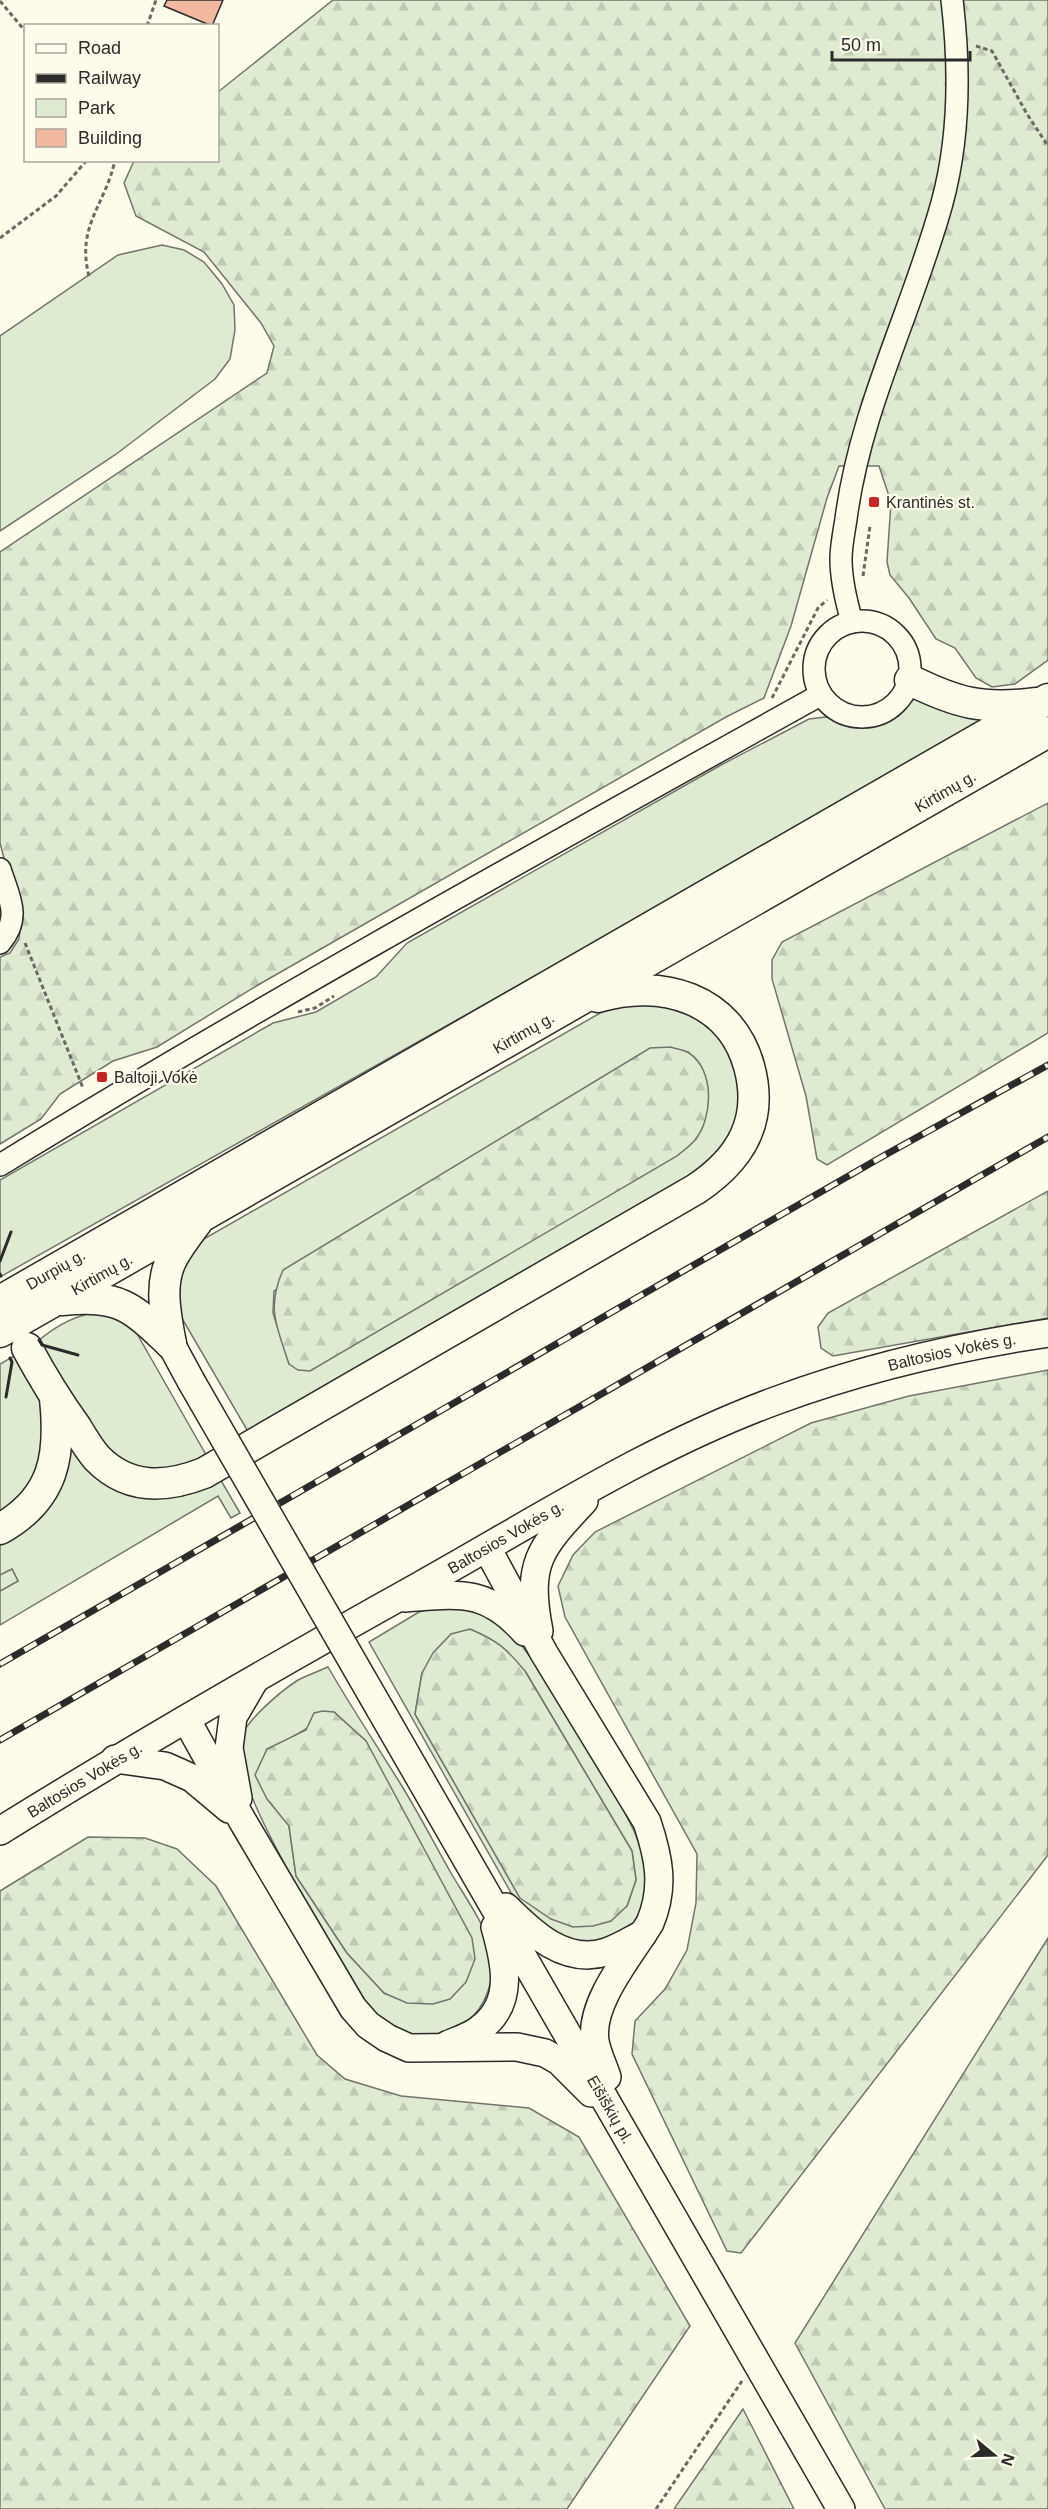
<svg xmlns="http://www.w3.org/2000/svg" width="1048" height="2509" viewBox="0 0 1048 2509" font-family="Arial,sans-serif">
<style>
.green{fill:#deebd1;stroke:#74746e;stroke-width:1.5;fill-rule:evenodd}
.forest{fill:url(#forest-firs);stroke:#74746e;stroke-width:1.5}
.building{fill:#f2b8a0;stroke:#2b2b2b;stroke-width:1.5}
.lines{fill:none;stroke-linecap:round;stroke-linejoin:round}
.minor-casing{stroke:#2b2b2b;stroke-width:24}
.major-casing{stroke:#2b2b2b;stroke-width:30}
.highway-casing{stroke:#2b2b2b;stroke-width:33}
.path{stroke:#6a6964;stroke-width:3;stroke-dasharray:4.5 3;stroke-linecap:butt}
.minor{stroke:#fdfbea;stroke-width:21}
.major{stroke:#fdfbea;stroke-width:27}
.highway{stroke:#fdfbea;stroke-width:30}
.rail-casing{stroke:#2b2b2b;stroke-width:7}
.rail{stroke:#fdfbea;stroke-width:4.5;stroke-dasharray:14;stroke-linecap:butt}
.major-bridge-casing{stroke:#2b2b2b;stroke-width:30;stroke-linecap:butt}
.major-bridge{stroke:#fdfbea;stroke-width:27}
.wall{stroke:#2b2b2b;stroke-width:3}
.poi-dot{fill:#c62828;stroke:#fdfbea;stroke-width:2}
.labels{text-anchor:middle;stroke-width:4.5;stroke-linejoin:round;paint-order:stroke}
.poi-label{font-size:16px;fill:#2b2b2b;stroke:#fdfbea;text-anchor:start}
.street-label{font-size:16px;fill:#2b2b2b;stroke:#fdfbea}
</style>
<defs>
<pattern id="forest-firs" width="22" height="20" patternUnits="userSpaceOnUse" patternTransform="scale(1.5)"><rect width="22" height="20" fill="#deebd1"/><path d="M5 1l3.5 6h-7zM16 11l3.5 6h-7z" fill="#bfcab4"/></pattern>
</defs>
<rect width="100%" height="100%" fill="#fdfbea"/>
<!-- green -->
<g class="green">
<polygon points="162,245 184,250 204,262 222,284 234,305 235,330 230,359 215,379 115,455 0,531 0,336 118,255"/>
<polygon points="914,699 983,719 981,725 0,1277 0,1180 273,1023 316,1012 376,977 407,943 721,765 809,719 826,717 859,726 870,727 894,717"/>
<path d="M666,1000L724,1035L745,1089L724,1157L250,1435L173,1303L174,1278L202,1240L616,1004ZM688,1052C716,1080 711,1106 696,1139L289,1364L273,1313L274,1291Z"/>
<path d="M103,1311L132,1325L209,1460L167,1476L114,1461L37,1342C55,1326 78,1314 103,1311Z"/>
<polygon points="14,1356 43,1405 51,1429 38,1485 0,1516 0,1364"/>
<polygon points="73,1446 86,1463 219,1477 240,1513 231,1518 218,1496 0,1625 0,1591 18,1581 12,1569 0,1575 0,1537 68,1449"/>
<path d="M441,1606H464L500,1622L519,1642L545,1677L620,1803L635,1833L642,1852L646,1870V1889L642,1908L632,1926L599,1944L565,1942L514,1898L369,1642L419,1612ZM525,1671L632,1851L636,1880L627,1906L520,1898L415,1714L422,1673Z"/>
<path d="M328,1667C351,1707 376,1744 400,1783C418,1812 434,1843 451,1873C463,1894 485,1924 490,1947C504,2012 444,2060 387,2023C371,2013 359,1997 349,1981C336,1960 325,1937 313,1916C295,1882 234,1780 239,1744C241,1724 281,1691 298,1680C308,1675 319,1671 328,1667ZM334,1712L366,1741L384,1993L347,1953L296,1876L289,1826L267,1749L286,1741Z"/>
</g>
<!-- forest -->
<g class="forest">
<polygon points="333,0 1048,0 1048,660 1015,684 992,687 976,678 955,648 936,639 909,598 890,575 887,562 891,502 879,466 839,466 827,498 791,626 764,698 726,717 258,985 157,1047 113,1061 60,1094 41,1119 0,1144 0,957 10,953 19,939 21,924 0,843 0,552 267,373 274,346 261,323 204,252 136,216 124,183 134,161 218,160 218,92"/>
<polygon points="1048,803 1048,1033 827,1165 817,1159 806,1096 772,979 772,960 782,942"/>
<path d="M671,1047C676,1049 684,1050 689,1053C715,1070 713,1118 695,1140C690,1146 683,1151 677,1156L310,1371L298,1370L289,1364C277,1326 266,1309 283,1270L650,1048Z"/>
<polygon points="1048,1191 1048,1318 833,1356 821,1348 818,1327 828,1313"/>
<polygon points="1048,1370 1048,1855 741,2253 727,2251 632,2054 635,2021 665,1989 687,1950 696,1903 697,1854 565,1617 558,1586 573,1555 595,1532 811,1423 909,1396"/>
<polygon points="12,1569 18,1581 0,1591 0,1575"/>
<path d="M470,1629C498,1641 506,1648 525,1671L632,1851L636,1880L627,1906L611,1921L593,1926L573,1927L551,1919L520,1898L415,1714L422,1673L433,1653L451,1634Z"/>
<polygon points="323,1711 334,1712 366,1741 472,1938 475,1959 466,1982 450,1999 433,2004 407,2003 384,1993 347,1953 296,1876 289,1826 267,1799 255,1775 267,1749 306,1730 314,1713"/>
<polygon points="88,1837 145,1838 177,1849 216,1886 317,2055 345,2079 401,2096 529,2108 579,2137 690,2326 567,2509 0,2509 0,1891"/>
<polygon points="1048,1938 1048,2509 885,2509 795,2343"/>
<polygon points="743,2409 794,2509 674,2509"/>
</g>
<!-- building -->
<polygon class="building" points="167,0 223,0 212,26 164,6"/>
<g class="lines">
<!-- minor casing -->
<g class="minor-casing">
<g id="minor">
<circle cx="862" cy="669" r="48"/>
<path d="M852,622C846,601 841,581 841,559C841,546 844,532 846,519C860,409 913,309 942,203C960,137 960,67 952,0"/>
<path d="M0,869C9,898 22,917 0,943"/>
<path d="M0,1165C269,1000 545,848 820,695"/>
</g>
</g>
<!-- major casing -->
<g class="major-casing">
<g id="major">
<polyline points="171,1344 191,1381"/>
<path d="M487,1548L544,1653L647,1822C659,1858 665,1887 650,1923C631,1954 589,2003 595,2041C597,2053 603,2065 607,2077"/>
<path d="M405,1598C459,1594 486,1588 525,1632"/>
<path d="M539,1631C526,1563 539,1549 584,1501"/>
<path id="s1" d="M380,1709L841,2509"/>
<polyline points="186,1719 242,1820 353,2008 368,2025 387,2038 409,2048 517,2047 545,2053 559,2061 591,2093"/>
<polyline points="115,1759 165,1766 192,1778 229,1809"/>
<polyline points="238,1798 229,1748 233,1717 254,1681"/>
<path id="s2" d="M0,1831C138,1745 279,1664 421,1585C537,1520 650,1447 775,1401C864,1368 955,1347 1048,1333"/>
<path d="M506,1907C532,1933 565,1965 606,1952C619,1948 631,1940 643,1934"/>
<path d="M447,2045C458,2040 472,2036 481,2028C515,2002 505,1962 495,1927"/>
</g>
</g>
<!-- highway casing -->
<g class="highway-casing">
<g id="highway">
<path d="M910,680C957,703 982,710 1035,703"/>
<path d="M62,1300C120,1295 130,1305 171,1344"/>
<path id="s3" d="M0,1301L1048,699"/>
<path id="s4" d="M0,1332L1048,732"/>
<path d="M171,1344C166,1316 158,1283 173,1257C180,1244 189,1233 197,1222"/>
<path d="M27,1348C42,1376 58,1402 76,1427C82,1437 89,1449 97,1458C128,1490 166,1488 204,1473L696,1189C741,1159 764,1120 749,1066C730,998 661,978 598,997"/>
<path d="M0,1529C55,1498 61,1455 55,1398"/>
</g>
</g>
<!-- path -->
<g class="path">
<polyline points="0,1 26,32"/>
<polyline points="147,26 156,0"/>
<polyline points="976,46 992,51 1027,114 1048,146"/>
<polyline points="0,238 56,196 87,160"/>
<path d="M89,276C76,226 105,206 115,160"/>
<polyline points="863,576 870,526"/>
<polyline points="772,698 818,608 827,600"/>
<polyline points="25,943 83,1088"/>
<polyline points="298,1012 315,1008 334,996"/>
<polyline points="656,2509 742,2381"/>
</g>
<!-- minor -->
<use href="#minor" class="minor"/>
<!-- major -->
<use href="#major" class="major"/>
<!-- highway -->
<use href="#highway" class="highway"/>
<!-- rail casing -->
<g class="rail-casing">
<g id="rail">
<polyline points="0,1664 885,1155 1048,1065"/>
<polyline points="0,1740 1048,1137"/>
</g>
</g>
<!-- rail -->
<use href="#rail" class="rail"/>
<!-- major-bridge casing -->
<g class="major-bridge-casing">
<polyline id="major-bridge" points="191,1381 380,1709"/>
</g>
<!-- major-bridge -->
<use href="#major-bridge" class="major-bridge"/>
<!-- wall -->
<g class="wall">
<polyline points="0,1261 11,1232"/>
<polyline points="0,1274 1,1276"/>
<polyline points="39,1340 42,1345 78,1355"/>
<polyline points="6,1397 12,1362 10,1358"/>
</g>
</g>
<!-- markers -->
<g class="poi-dot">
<rect x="868" y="496" width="12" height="12" rx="3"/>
<rect x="96" y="1071" width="12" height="12" rx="3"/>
</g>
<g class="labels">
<!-- poi labels -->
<g class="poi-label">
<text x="886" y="508">Krantinės st.</text>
<text x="114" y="1083">Baltoji Vokė</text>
</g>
<!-- street labels -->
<g class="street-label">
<text dy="6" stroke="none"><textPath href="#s4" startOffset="1089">Kirtimų g.</textPath></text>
<text dy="6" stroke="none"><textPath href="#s4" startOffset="603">Kirtimų g.</textPath></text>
<text dy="6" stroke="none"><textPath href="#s3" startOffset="64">Durpių g.</textPath></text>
<text dy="6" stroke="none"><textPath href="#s4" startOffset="117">Kirtimų g.</textPath></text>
<text dy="6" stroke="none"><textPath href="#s2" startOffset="1071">Baltosios Vokės g.</textPath></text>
<text dy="6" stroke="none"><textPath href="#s2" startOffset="585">Baltosios Vokės g.</textPath></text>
<text dy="6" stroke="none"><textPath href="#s2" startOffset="99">Baltosios Vokės g.</textPath></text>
<text dy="6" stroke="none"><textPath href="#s1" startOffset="462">Eišiškių pl.</textPath></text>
</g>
</g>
<!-- legend -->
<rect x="24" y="24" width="195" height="138" fill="#fdfbea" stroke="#a9a89e" stroke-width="1.5"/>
<rect x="36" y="44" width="30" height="9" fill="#fdfbea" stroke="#a9a89e" stroke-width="1.5"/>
<text x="78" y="54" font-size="18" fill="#2b2b2b">Road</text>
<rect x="36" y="74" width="30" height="9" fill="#2b2b2b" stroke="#a9a89e" stroke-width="1.5"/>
<text x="78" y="84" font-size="18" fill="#2b2b2b">Railway</text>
<rect x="36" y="99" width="30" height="18" fill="#deebd1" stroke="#a9a89e" stroke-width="1.5"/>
<text x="78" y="114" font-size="18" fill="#2b2b2b">Park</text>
<rect x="36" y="129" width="30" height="18" fill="#f2b8a0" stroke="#a9a89e" stroke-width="1.5"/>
<text x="78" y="144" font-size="18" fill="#2b2b2b">Building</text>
<!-- north arrow -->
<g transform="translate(994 2455) rotate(109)" stroke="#fdfbea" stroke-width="4.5" paint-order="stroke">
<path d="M0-4.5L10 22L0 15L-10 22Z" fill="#2b2b2b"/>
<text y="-9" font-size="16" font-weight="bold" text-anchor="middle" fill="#2b2b2b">N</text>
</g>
<!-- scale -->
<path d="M832 51v9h138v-9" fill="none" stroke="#2b2b2b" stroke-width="3"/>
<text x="841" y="51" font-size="18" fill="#2b2b2b" stroke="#fdfbea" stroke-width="4.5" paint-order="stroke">50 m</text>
</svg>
